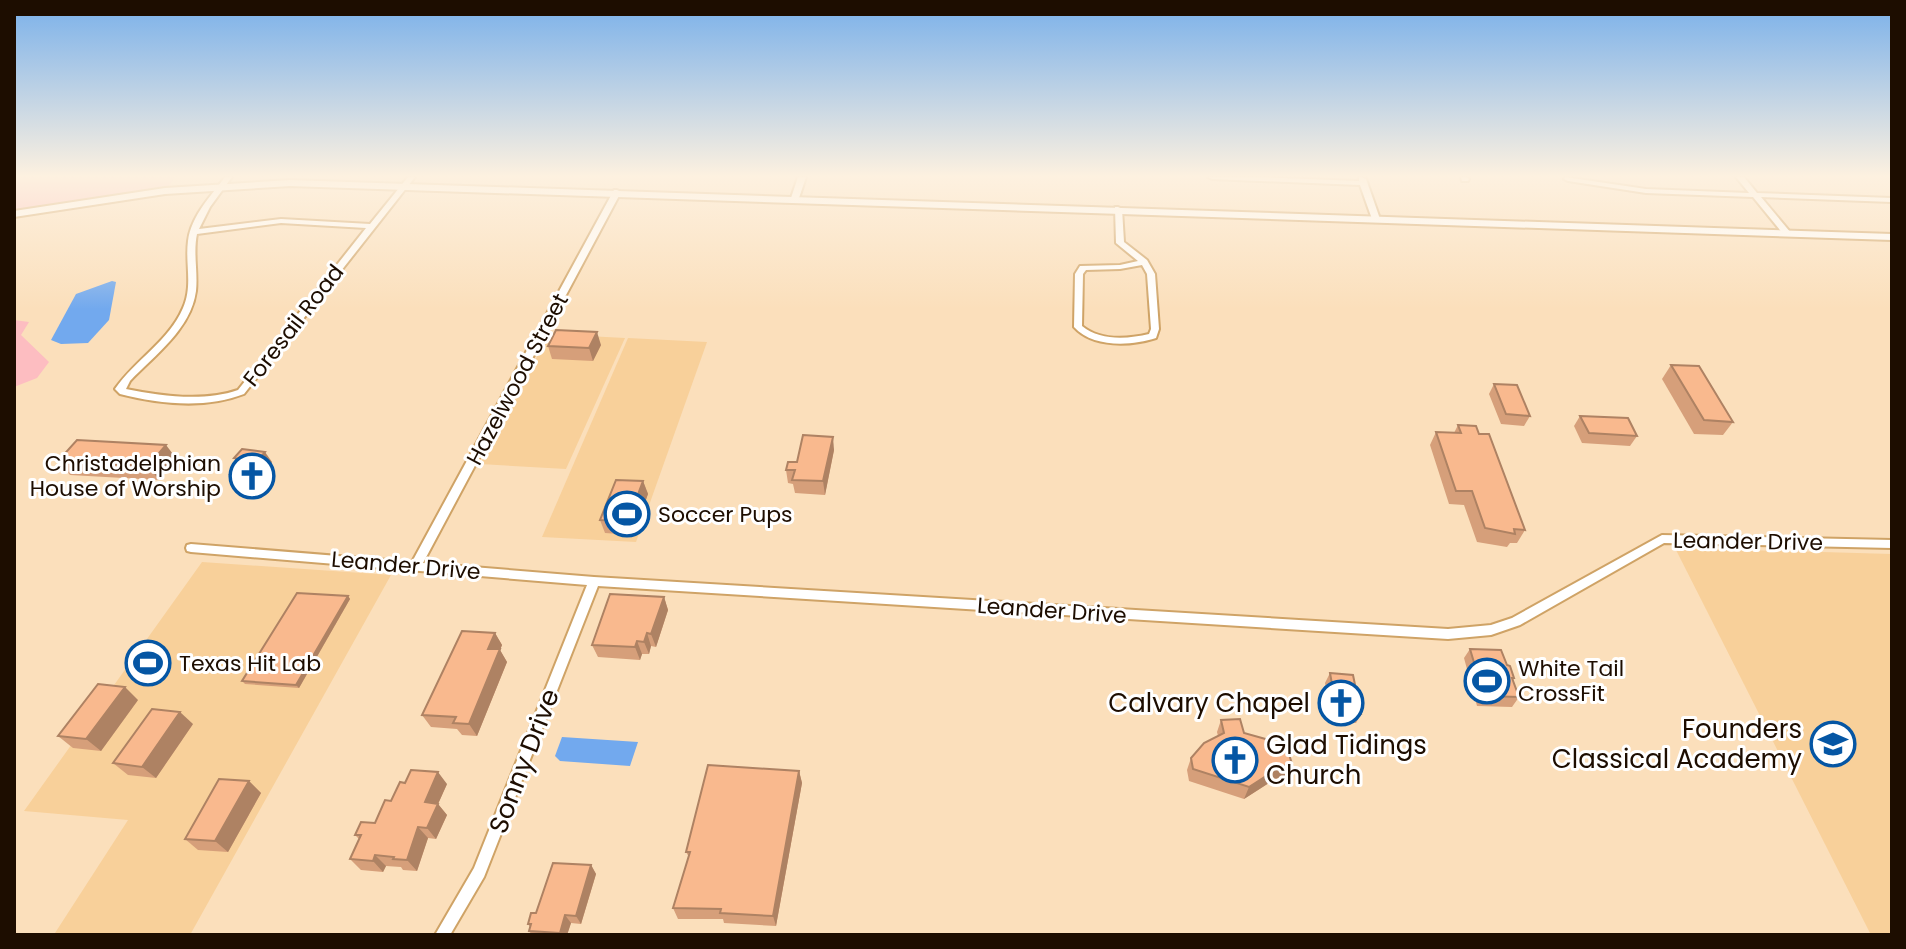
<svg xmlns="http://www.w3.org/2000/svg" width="1906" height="949" viewBox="0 0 1906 949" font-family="Poppins,sans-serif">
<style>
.built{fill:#f8d09a}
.green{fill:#fdbdc1}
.water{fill:#72a9ee}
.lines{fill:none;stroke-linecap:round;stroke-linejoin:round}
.minor-casing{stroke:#cfa366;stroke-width:4}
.tertiary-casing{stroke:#cfa366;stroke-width:4}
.minor{fill:#fff;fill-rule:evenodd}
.tertiary{fill:#fff;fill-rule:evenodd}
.wall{fill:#d69f7a}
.shaded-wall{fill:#ae8263}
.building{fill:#f9b98e;stroke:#ae8263;stroke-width:2}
.labels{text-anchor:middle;stroke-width:6;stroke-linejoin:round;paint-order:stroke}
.street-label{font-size:22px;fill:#1d0d00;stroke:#fff}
.poi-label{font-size:22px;fill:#1d0d00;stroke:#fff;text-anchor:start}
.near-poi-label{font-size:26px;fill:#1d0d00;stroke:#fff;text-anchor:end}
.near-street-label{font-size:26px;fill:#1d0d00;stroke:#fff}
</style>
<rect width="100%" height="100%" fill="#fbdfbb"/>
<!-- built -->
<g class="built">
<polygon points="549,334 625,338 566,469 480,464"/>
<polygon points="628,338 707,342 636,542 542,537"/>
<polygon points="1675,548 1892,554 1892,935 1871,935"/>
<polygon points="202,562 391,575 190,935 55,933 128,820 24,811"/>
</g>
<!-- green -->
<g class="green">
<polygon points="14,177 175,177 168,187 14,210"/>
<polygon points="14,320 29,322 21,335 49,362 37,378 14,387"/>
</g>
<!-- water -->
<g class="water">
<polygon points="112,281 116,282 109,320 88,343 61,344 51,340 76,294"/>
<polygon points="562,737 638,742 630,766 560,761 555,756"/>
</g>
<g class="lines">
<!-- minor casing -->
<g class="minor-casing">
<g id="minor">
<path d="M225,177H232L210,207L199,229L281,219L370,224L408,177H415L244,394C206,409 159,404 120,394L115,389C135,360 169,341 183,308C193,286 185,263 188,241C191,216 211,196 225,177ZM281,223L366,228L238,390C204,402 161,396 126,389L130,381C155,355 191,329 196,291C198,272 193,253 197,234Z"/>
<polygon points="798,177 806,177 799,198 795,200 791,198"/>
<polygon points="1208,177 1256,177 1359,181 1359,177 1362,177 1366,179 1380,219 1376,221 1372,219 1360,185 1212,179"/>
<polygon points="1461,177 1467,177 1469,179 1468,181 1462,181"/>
<polygon points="1565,177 1646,189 1749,193 1736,177 1744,177 1757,193 1892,198 1892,202 1761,197 1791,233 1787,235 1784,235 1753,197 1646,193 1568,181 1564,179"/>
<polygon points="614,190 617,190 621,192 423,563 594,577 1448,629 1491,625 1512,618 1662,535 1892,540 1892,548 1664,543 1520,625 1491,635 1448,639 598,586 484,877 450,935 435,935 474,868 587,585 191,552 187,551 186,548 187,545 191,544 412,562"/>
<path d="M1115,207H1118L1122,209L1124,242L1147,260L1155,274L1159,329L1156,338C1131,346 1093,348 1074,327L1075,274L1080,266L1120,265L1138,261L1116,243ZM1142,265L1147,274L1151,329L1149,334C1128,339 1100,341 1082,326L1083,274L1086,270L1120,269Z"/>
</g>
</g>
<!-- tertiary casing -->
<g class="tertiary-casing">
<polygon id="tertiary" points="290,180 1892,234 1892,240 290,186 165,194 14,217 14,211 165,188"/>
</g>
<!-- minor -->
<use href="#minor" class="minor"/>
<!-- tertiary -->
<use href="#tertiary" class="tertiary"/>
</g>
<!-- wall -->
<g class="wall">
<polygon points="601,345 593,361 552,359 548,346"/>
<polygon points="1671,365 1733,422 1723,435 1694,434 1662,379"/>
<polygon points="1494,384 1530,416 1524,426 1501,424 1489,394"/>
<polygon points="1580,416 1637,436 1630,446 1582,443 1574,426"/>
<polygon points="1458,425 1479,434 1525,530 1517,543 1510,543 1507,547 1477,542 1464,505 1449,504 1430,445 1436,432 1454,433"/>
<polygon points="834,450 825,495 795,493 793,484 788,483 786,470 797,462"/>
<polygon points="176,458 159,480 70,475 58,461"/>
<polygon points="234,458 272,462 252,486 237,484 230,474 238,464"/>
<polygon points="643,481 648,494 633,535 605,533 600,520"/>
<polygon points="348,596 350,599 299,688 245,684 242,681"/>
<polygon points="664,597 668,610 656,647 651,646 649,654 642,654 640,660 598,657 592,645"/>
<polygon points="495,633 502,645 500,650 507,662 477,736 462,735 457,729 431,727 422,715"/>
<polygon points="1470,649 1514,678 1513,681 1519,697 1512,707 1477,706 1464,658"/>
<polygon points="1330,673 1361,714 1356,723 1333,721 1325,683"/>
<polygon points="138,700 101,751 73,748 58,736"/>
<polygon points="1221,720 1244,733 1292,764 1286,776 1275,779 1244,799 1189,781 1187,770 1191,758 1218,736 1217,732"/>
<polygon points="193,724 156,778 128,775 113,763"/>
<polygon points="799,771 802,783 776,926 724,923 723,919 678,919 673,908 689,857 686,852"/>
<polygon points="249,781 261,793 228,852 198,850 185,839"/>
<polygon points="447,784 438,804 447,815 436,839 428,838 417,871 403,870 401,867 386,866 383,872 361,870 350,859 359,839 355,835 375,823 391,801"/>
<polygon points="591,865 596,874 581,924 571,923 567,935 532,935 529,931 530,927 528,924 536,913"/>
</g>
<!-- shaded-wall -->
<g class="shaded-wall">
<polygon points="597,332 601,345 593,361 589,348"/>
<polygon points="833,437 834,450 825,495 823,481"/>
<polygon points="166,445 176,458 159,480 148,466"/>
<polygon points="265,452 272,462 252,486 245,476"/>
<polygon points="643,481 648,494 633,535 628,521"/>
<polygon points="348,596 350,599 299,688 296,685"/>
<polygon points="664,597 668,610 656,647 651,634"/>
<polygon points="495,633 502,645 500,650 507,662 477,736 469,724 488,649"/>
<polygon points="647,633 651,646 649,654 644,642"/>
<polygon points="637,641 642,654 640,660 635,647"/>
<polygon points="125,687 138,700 101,751 86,739"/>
<polygon points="180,712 193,724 156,778 142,767"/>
<polygon points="1292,764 1286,776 1275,779 1244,799 1249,787 1280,767"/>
<polygon points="799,771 802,783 776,926 773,916"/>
<polygon points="438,772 447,784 438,804 447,815 436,839 427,828 425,802"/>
<polygon points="249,781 261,793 228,852 215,841"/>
<polygon points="418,827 428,838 417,871 407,860"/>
<polygon points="375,855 386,866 383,872 373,861"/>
<polygon points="591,865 596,874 581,924 576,916"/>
<polygon points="565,915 571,923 567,935 561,935 560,933"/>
</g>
<!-- building -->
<g class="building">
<polygon points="556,330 597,332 589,348 548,346"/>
<polygon points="1671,365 1699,366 1733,422 1704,420"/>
<polygon points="1494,384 1517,385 1530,416 1506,414"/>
<polygon points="1580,416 1628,418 1637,436 1589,433"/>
<polygon points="1458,425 1476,426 1479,434 1489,434 1525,530 1514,529 1515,534 1485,528 1472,491 1456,491 1436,432 1461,433"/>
<polygon points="803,435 833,437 823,481 792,480 795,470 786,470 788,462 797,462"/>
<polygon points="77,440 166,445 148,466 58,461"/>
<polygon points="242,449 265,452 245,476 230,474 242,459 234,458"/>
<polygon points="616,480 643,481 628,521 600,520"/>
<polygon points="297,593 348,596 296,685 242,681"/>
<polygon points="610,594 664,597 651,634 647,633 644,642 637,641 635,647 592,645"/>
<polygon points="462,631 495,633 488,649 500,649 469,724 453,723 456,717 422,715"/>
<polygon points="1470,649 1501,650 1507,665 1510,666 1514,678 1512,678 1519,697 1484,696"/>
<polygon points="1330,673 1353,675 1361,714 1337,712"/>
<polygon points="98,684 125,687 86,739 58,736"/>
<polygon points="152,709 180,712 142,767 113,763"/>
<polygon points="1240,719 1244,733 1269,740 1289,754 1292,764 1280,767 1249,787 1193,769 1191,758 1204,743 1224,733 1221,720"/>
<polygon points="708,765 799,771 773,916 720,913 721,909 673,908 690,852 686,852"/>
<polygon points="411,770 438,772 425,802 438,804 427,828 418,827 407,860 393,859 394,857 375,855 373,861 350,859 361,835 355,835 361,822 375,823 385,800 391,801 400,782 405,783"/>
<polygon points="219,779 249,781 215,841 185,839"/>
<polygon points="553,863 591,865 576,916 565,915 560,933 529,931 531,924 528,924 531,913 536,913"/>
</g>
<!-- sky -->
<linearGradient id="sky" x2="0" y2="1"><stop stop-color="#79b0ea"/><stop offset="0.57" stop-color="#fdf1e0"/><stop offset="1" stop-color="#fdf1e0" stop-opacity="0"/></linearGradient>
<rect width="1906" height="309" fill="url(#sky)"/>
<!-- icons -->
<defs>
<g id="church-ring" transform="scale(2.3)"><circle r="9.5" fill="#fff" stroke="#0556a4" stroke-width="1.5"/><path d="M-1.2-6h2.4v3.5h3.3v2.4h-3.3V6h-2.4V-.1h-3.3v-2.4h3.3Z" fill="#0556a4"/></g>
<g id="stadium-ring" transform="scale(2.3)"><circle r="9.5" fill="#fff" stroke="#0556a4" stroke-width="1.5"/><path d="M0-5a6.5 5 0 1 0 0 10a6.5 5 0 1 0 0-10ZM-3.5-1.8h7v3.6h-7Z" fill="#0556a4"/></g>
<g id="school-ring" transform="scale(2.3)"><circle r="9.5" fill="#fff" stroke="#0556a4" stroke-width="1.5"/><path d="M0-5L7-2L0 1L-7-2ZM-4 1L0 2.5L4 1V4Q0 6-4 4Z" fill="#0556a4"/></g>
</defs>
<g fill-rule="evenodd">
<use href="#church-ring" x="252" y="476"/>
<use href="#stadium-ring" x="627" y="514"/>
<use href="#stadium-ring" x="148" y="663"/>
<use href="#stadium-ring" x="1487" y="681"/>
<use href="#church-ring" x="1341" y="703"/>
<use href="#school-ring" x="1833" y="744"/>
<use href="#church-ring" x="1235" y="760"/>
</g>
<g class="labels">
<!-- street labels -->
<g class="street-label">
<text transform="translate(293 325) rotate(-52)" y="8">Foresail Road</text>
<text transform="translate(517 379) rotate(-62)" y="8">Hazelwood Street</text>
<text transform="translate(1748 541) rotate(1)" y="8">Leander Drive</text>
<text transform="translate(406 565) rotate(5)" y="8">Leander Drive</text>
<text transform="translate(1052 610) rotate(4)" y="8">Leander Drive</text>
</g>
<!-- poi labels -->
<g class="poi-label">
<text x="221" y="471" text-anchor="end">Christadelphian<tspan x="221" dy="25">House of Worship</tspan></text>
<text x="658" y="522">Soccer Pups</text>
<text x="179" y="671">Texas Hit Lab</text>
<text x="1518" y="676">White Tail<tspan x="1518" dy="25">CrossFit</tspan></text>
</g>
<!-- near-poi labels -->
<g class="near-poi-label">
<text x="1310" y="712">Calvary Chapel</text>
<text x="1802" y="738">Founders<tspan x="1802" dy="30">Classical Academy</tspan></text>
<text x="1266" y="754" text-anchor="start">Glad Tidings<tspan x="1266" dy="30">Church</tspan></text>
</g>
<!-- near-street labels -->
<g class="near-street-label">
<text transform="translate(524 761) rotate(-69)" y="9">Sonny Drive</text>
</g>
</g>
<!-- border -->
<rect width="1906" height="949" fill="none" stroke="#1d0d00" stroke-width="32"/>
</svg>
